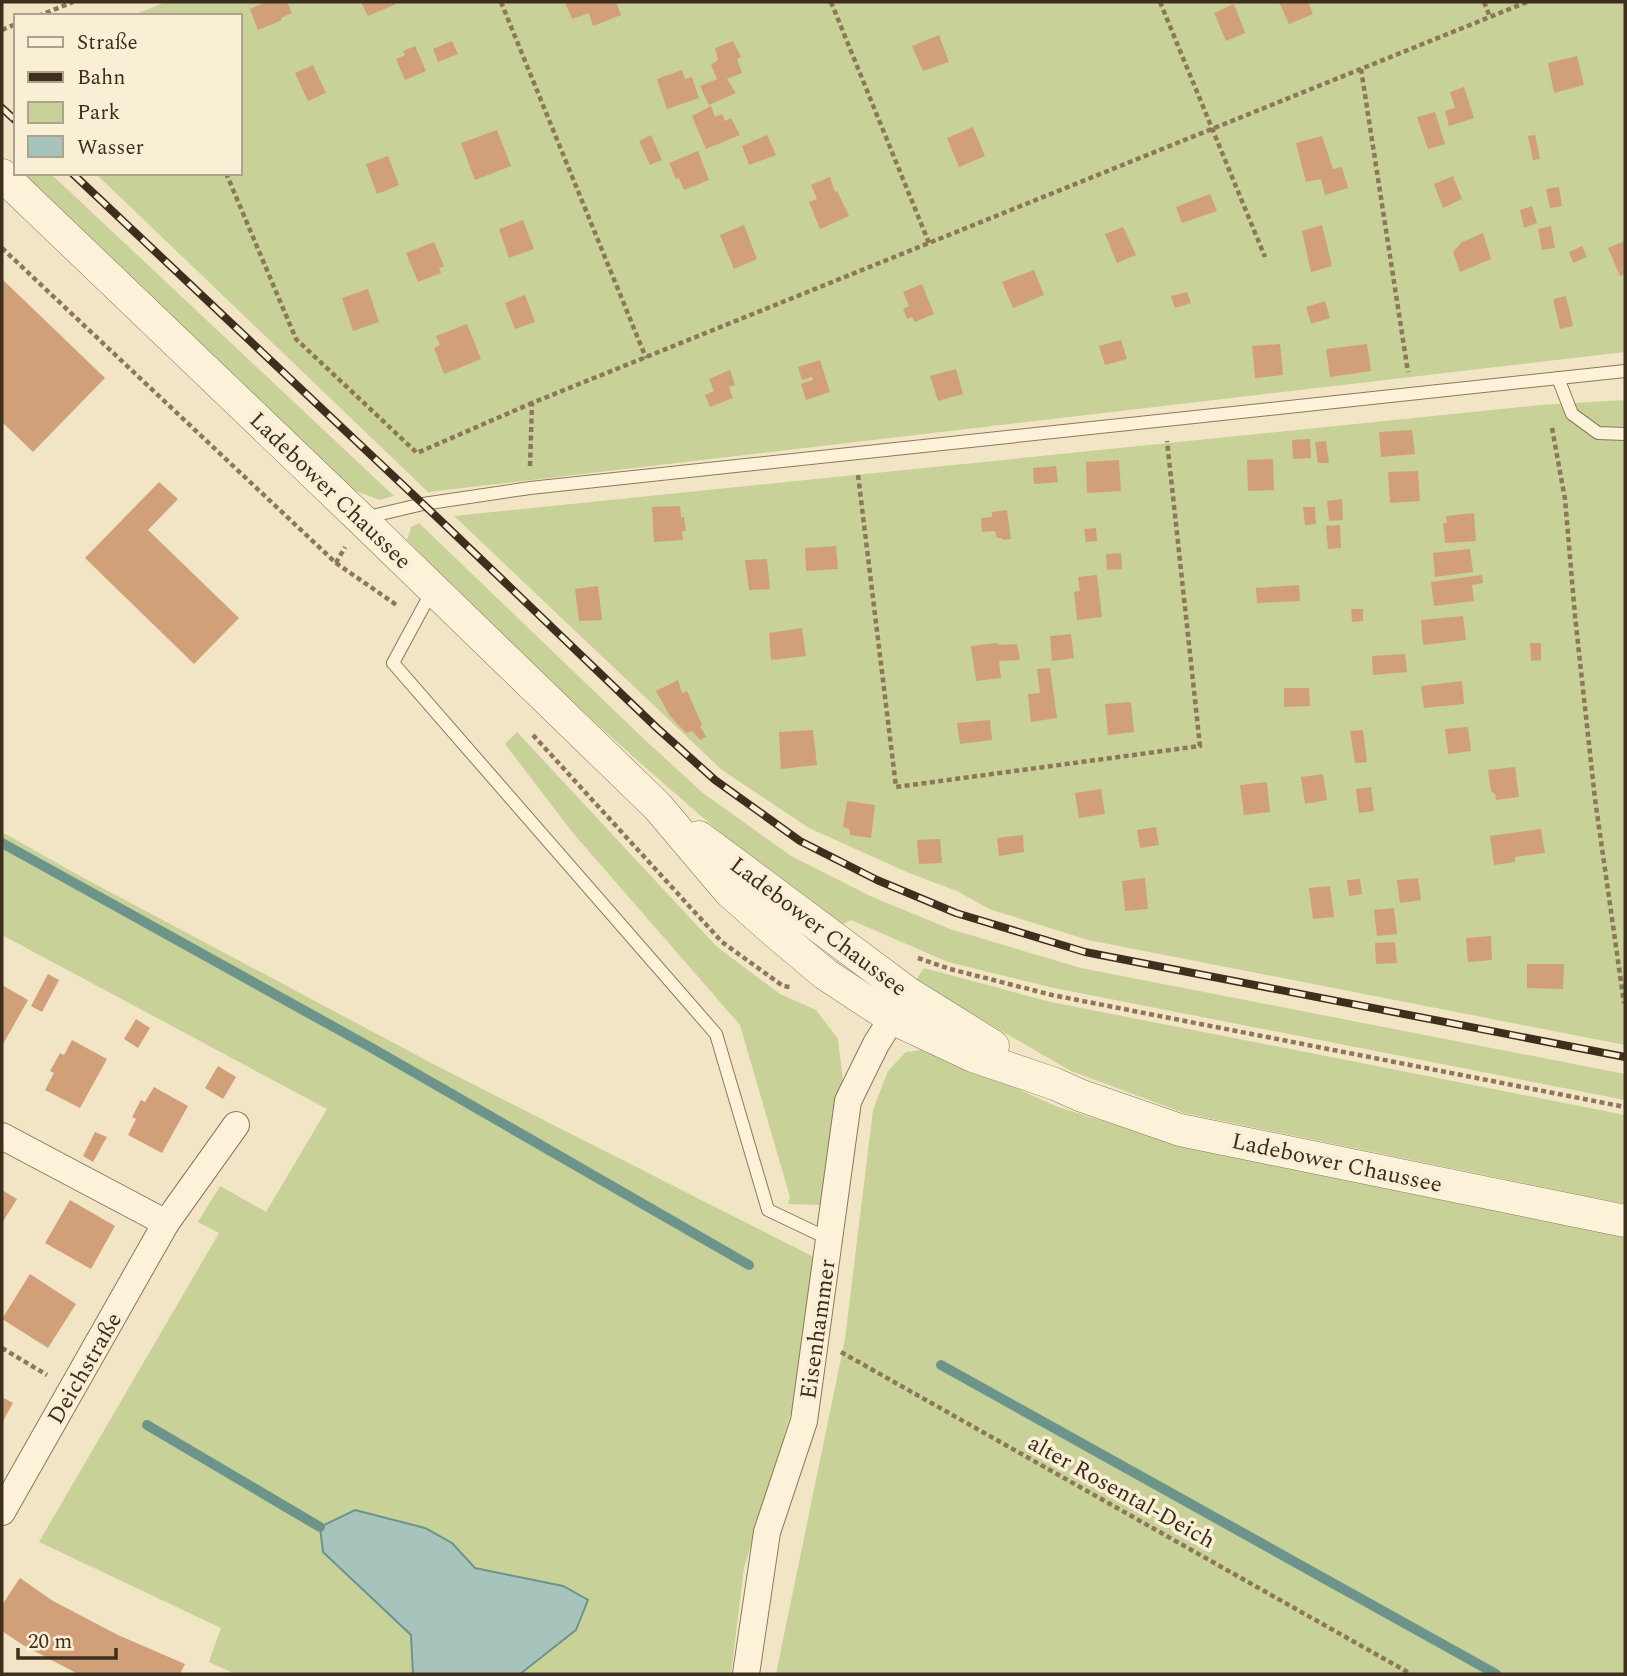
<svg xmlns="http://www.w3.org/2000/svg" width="1627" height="1676" viewBox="0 0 1627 1676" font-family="Spectral,serif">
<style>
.green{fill:#c8d197}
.water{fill:#a7c4bc;stroke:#6c948b;stroke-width:2}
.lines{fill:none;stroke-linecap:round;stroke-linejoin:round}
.stream{stroke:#6c948b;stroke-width:10}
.building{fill:#d2a078}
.service-casing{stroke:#8e7759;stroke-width:14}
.minor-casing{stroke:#8e7759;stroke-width:28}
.tertiary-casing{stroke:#8e7759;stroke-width:33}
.path{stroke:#8e7759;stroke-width:4.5;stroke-dasharray:5 3.5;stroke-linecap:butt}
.service{stroke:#fbf2d9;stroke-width:12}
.minor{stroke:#fbf2d9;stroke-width:26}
.tertiary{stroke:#fbf2d9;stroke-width:32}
.rail-casing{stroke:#3d2e1e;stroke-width:8}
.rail{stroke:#f8efd5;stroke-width:5;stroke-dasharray:16;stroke-linecap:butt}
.labels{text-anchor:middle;stroke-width:7;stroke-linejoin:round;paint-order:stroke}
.street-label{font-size:23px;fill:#3d2e1e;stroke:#f8efd5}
</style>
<rect width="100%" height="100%" fill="#f1e5c5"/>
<!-- green -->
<g class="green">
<polygon points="166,2 1625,2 1625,352 428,492 95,173 240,173 240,16 131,16"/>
<polygon points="21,173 50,173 394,496 379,500 351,489"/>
<polygon points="1625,400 1625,1045 1088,940 989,909 957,891 909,873 809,828 722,770 454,516 1541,405"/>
<path d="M419,523L645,740L703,793L791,856L870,896L950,929L1081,968L1625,1074V1100L1054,988L948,962L851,920L838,927C735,848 638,763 543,674C497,630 451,586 407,540L411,527Z"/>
<polygon points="517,732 717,947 780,994 816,1010 838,1039 843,1081 820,1205 788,1204 790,1197 740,1025 573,833 505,744"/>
<polygon points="2,832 80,876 437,1066 816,1258 796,1396 744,1568 731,1674 235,1674 209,1662 221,1628 39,1542 219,1233 198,1222 220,1186 266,1212 327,1109 2,935"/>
<polygon points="924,968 1051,1002 1625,1115 1625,1204 1184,1113 1071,1071 915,981"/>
<polygon points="928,1049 1058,1107 1177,1144 1625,1236 1625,1674 776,1674 845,1339 873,1110 888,1071 906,1052"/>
</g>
<!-- water -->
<polygon class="water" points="355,1510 425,1528 452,1543 475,1568 563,1586 588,1600 576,1630 520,1674 413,1674 411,1635 323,1552 320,1527"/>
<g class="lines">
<!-- stream -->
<g class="stream">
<polyline points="2,843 370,1047 749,1265"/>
<polyline points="941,1365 1496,1674"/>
<polyline points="147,1425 320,1527"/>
</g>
</g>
<!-- building -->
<g class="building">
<polygon points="267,2 287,2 292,13 281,18 282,20 258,30 250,9"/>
<polygon points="361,2 395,2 396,4 368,16"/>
<polygon points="565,2 616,2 621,15 593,26 589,13 572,19"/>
<polygon points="1279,2 1308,2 1313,14 1289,24"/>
<polygon points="1234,4 1245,33 1226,41 1214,13"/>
<polygon points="939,35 949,62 923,71 912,46"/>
<polygon points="452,41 458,54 438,62 433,49"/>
<polygon points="733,41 741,57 737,59 742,73 727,79 736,93 709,105 700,86 717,79 711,65 718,60 715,48"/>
<polygon points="415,46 426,71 405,80 396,59 405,55 403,51"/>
<polygon points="1577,56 1584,85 1554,93 1548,63"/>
<polygon points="313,65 326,93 308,101 295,73"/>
<polygon points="682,70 685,79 692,77 699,98 667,109 657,79"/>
<polygon points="1464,87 1474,118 1449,126 1445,111 1455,108 1450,92"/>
<polygon points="711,106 715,117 722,114 725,121 731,118 740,135 706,149 692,116"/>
<polygon points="1435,112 1445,144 1428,149 1417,117"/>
<polygon points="973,127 985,156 959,167 947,138"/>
<polygon points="497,130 511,166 475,180 461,143"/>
<polygon points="651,135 662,160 650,165 639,141"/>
<polygon points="767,135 776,155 749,165 742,146"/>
<polygon points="1535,135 1540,159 1533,160 1528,136"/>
<polygon points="1322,136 1333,169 1342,167 1348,188 1325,195 1321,179 1306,182 1296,143"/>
<polygon points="698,151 709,180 684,190 679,178 676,179 669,163"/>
<polygon points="388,156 399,185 377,194 366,164"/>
<polygon points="1453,176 1462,199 1443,208 1434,184"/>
<polygon points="830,177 835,192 837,191 849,216 820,229 809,202 817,199 811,185"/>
<polygon points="1559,187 1562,206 1550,208 1546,189"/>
<polygon points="1210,194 1217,211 1182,223 1176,207"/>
<polygon points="1532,206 1537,223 1524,228 1520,210"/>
<polygon points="523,220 534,249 509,258 499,229"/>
<polygon points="744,225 757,259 734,269 720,235"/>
<polygon points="1322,225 1332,266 1311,272 1302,231"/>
<polygon points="1551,226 1555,248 1542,250 1538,229"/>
<polygon points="1123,227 1136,255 1117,263 1105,234"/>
<polygon points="1483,233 1491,259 1460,272 1453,252 1462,242"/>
<polygon points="1625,241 1625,274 1620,276 1608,248"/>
<polygon points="434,242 444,266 439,268 441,273 418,282 406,253"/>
<polygon points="1582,246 1587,257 1573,263 1569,252"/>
<polygon points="1034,270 1044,295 1013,308 1002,282"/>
<polygon points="2,279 105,378 33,452 2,422"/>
<polygon points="922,284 934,314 915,322 912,317 907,319 903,309 909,306 903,292"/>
<polygon points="368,289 379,322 353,331 342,298"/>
<polygon points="1187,292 1191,303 1175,308 1171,296"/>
<polygon points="525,295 535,322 515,329 505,303"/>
<polygon points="1566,296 1573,326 1560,329 1553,299"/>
<polygon points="1325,301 1330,318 1311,324 1306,307"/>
<polygon points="467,324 481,359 444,374 434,348 440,345 436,336"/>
<polygon points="1121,340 1127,359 1105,365 1099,346"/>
<polygon points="1280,344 1283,375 1255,378 1252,346"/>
<polygon points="1367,344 1371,371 1330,377 1326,349"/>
<polygon points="820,360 830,392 806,400 801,384 813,380 812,377 802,380 798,367"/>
<polygon points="956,369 963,394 938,401 930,376"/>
<polygon points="730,370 735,385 729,387 733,398 710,407 705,395 714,391 709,379"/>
<polygon points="1412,430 1415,454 1381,457 1379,432"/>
<polygon points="1310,439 1311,458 1293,459 1292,440"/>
<polygon points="1326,441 1329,463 1318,463 1315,442"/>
<polygon points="1273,459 1274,490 1248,491 1247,460"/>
<polygon points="1119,460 1121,491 1087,493 1086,462"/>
<polygon points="1056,466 1058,482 1034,484 1033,468"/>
<polygon points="1418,471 1420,501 1390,503 1388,472"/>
<polygon points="159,482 178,499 148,530 239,618 194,664 85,558"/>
<polygon points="1342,499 1343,520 1329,521 1327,501"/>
<polygon points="680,506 681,517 684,517 686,531 682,531 683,540 654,542 652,507"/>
<polygon points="1303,507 1315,507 1316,524 1305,525"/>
<polygon points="1007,510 1011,539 1002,540 1002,538 997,538 995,531 982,532 981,518 992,517 992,512"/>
<polygon points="1474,513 1476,541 1445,543 1443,523 1447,523 1446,516"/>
<polygon points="1340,525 1341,548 1328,549 1326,526"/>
<polygon points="1096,528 1097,541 1086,542 1084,529"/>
<polygon points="836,546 838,569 806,571 805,548"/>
<polygon points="1470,549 1473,572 1435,577 1433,553"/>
<polygon points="1121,553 1122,569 1107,570 1106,554"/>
<polygon points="767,559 770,589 749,590 745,560"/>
<polygon points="1097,575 1102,617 1077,620 1074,592 1080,591 1078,577"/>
<polygon points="1482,575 1483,583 1472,585 1474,601 1434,606 1431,582"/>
<polygon points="1299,585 1300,601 1257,603 1256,588"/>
<polygon points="598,586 602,620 579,621 575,589"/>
<polygon points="1351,609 1363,609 1363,621 1352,622"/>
<polygon points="1463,616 1466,640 1423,645 1421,620"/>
<polygon points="802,628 806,656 771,660 769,633"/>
<polygon points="1071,634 1074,658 1052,661 1050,636"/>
<polygon points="998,643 998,645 1017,644 1020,660 999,661 1001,678 976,681 971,646"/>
<polygon points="1530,643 1541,643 1541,660 1531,661"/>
<polygon points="1405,654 1407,672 1373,675 1372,656"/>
<polygon points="1050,668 1057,718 1031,722 1028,694 1040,693 1037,669"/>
<polygon points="678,680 682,693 687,691 702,725 700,726 706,737 700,740 692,731 686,733 670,716 656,691"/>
<polygon points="1462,681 1464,704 1424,708 1421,686"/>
<polygon points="1284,688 1309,688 1310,706 1284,707"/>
<polygon points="1131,702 1134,732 1108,735 1105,704"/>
<polygon points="990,720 992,740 960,744 957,723"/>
<polygon points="1468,727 1471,751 1448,754 1445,729"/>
<polygon points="813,730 817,765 781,769 779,732"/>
<polygon points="1363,730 1367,762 1355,763 1350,731"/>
<polygon points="1515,767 1519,797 1496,800 1495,794 1491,791 1488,770"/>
<polygon points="1323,774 1327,800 1305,804 1301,777"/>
<polygon points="1267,782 1270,812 1244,815 1240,785"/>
<polygon points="1371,787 1374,811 1359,813 1356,789"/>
<polygon points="1101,789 1105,814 1079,818 1075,793"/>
<polygon points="847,801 875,805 871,838 850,835 849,829 843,827"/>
<polygon points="1156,827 1159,845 1140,848 1137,830"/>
<polygon points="1541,829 1545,853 1515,857 1515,862 1494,865 1490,836"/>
<polygon points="1023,835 1024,852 999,856 997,838"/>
<polygon points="940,839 942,863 919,864 917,840"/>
<polygon points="1145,878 1148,909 1125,911 1122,881"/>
<polygon points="1418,878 1421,900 1400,903 1397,880"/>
<polygon points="1360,879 1362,894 1349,896 1347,880"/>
<polygon points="1330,886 1334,917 1313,919 1309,888"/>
<polygon points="1394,908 1397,934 1377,936 1374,910"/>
<polygon points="1491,936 1492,960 1468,962 1466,938"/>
<polygon points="1395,942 1397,963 1376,964 1375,943"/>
<polygon points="1527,964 1564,964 1563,989 1527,988"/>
<polygon points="48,974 59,980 42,1012 31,1006"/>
<polygon points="2,985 28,1000 2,1046"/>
<polygon points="136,1019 150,1028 138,1048 124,1039"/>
<polygon points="72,1040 107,1059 80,1108 45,1090 54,1073 50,1071 60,1053 64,1055"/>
<polygon points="218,1066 236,1077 223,1099 205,1088"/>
<polygon points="154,1087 188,1106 162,1153 128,1135 136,1119 132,1117 141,1100 145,1102"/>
<polygon points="95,1132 107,1137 93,1162 83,1156"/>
<polygon points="2,1190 17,1199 2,1223"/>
<polygon points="70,1200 115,1226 91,1269 45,1243"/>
<polygon points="30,1274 76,1304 48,1348 2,1319"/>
<polygon points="2,1397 13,1403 2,1423"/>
<polygon points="20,1578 53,1601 118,1635 185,1664 180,1674 78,1674 23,1645 2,1631 2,1605"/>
</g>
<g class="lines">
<!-- service casing -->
<g class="service-casing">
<g id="service">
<polyline points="1558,378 1572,414 1598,433 1625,434"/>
<polyline points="364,518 423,504 530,488 1625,371"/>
<polyline points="433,589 393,663 716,1034 768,1210 829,1239"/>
</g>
</g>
<!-- minor casing -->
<g class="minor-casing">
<g id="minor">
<polyline points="2,1136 166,1223 2,1512"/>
<polyline points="166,1223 236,1125"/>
<polyline points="746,1674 767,1532 804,1421 848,1101 876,1044 903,1001"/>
</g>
</g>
<!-- tertiary casing -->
<g class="tertiary-casing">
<g id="tertiary">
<polyline points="2,175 361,519 658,807 729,891 774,931 825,974 892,1018 973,1056 1055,1084 1082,1096 1180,1130 1625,1221"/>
<polyline points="699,837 908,993 993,1046"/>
</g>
</g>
<!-- path -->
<g class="path">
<polyline points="501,2 646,358"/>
<polyline points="831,2 929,243"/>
<polyline points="1160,2 1265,257"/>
<polyline points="1484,2 1490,17"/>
<polyline points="38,16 73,2"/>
<polyline points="2,30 16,24"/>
<polyline points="1361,69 1408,372"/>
<polyline points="226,173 296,339 417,453 532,403"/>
<polyline points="2,248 336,563 398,606"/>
<polyline points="1552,428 1565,499 1575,616 1595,799 1624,1003"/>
<polyline points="530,466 532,403 1527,2"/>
<polyline points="858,475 896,787 1200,746 1167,441"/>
<polyline points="336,563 345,547"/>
<polyline points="533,735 722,942 783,986 790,987"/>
<polyline points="918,958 950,969 1052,995 1625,1107"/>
<polyline points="2,1348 47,1375"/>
<polyline points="841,1352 1411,1674"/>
</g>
<!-- service -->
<use href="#service" class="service"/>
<!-- minor -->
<use href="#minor" class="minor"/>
<!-- tertiary -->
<use href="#tertiary" class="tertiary"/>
<!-- rail casing -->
<g class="rail-casing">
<g id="rail">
<polyline points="2,108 16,121"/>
<polyline points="72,173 441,521 657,728 715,780 800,841 877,880 956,913 1085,952 1625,1057"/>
</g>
</g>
<!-- rail -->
<use href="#rail" class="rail"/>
</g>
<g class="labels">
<!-- street labels -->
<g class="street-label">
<text transform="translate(331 490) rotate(44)" y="8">Ladebower Chaussee</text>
<text transform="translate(819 926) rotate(37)" y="8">Ladebower Chaussee</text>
<text transform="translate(1337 1162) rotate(12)" y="8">Ladebower Chaussee</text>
<text transform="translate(817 1329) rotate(-82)" y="8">Eisenhammer</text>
<text transform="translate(84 1368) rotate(-60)" y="8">Deichstraße</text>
<text transform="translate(1122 1491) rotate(29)" y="8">alter Rosental-Deich</text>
</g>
</g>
<!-- border -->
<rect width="1627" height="1676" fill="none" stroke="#3d2e1e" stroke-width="7"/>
<!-- legend -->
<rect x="14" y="14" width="228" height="161" fill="#f8efd5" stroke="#ada28c" stroke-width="2"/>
<rect x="28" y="37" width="35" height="10" fill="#fbf2d9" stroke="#ada28c" stroke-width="2"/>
<text x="77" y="49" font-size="21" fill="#3d2e1e">Straße</text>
<rect x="28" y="72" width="35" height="10" fill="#3d2e1e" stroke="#ada28c" stroke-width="2"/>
<text x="77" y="84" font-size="21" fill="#3d2e1e">Bahn</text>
<rect x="28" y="102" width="35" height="21" fill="#c8d197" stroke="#ada28c" stroke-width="2"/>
<text x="77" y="119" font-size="21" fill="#3d2e1e">Park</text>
<rect x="28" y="136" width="35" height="21" fill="#a7c4bc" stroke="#ada28c" stroke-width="2"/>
<text x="77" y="154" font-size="21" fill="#3d2e1e">Wasser</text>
<!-- scale -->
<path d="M18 1648v10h98v-10" fill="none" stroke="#3d2e1e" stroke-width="3.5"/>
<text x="28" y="1648" font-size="21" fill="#3d2e1e" stroke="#f8efd5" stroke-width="5" paint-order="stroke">20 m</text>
</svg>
